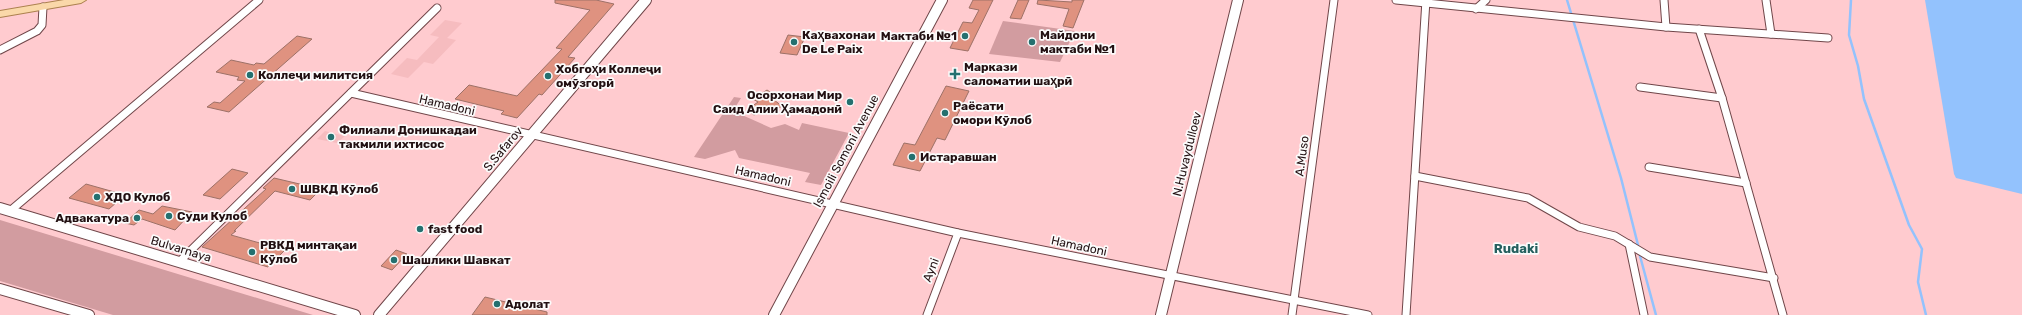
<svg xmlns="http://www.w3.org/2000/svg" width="2022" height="315" viewBox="0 0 2022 315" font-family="Rubik,sans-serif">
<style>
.built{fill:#f6bcbf}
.green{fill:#d29ca0}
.water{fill:#93c2fd}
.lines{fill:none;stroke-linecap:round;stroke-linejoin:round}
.stream{stroke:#93c2fd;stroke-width:2.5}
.building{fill:#df9280;stroke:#9d7167}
.street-casing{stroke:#704649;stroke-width:9}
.secondary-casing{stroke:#704649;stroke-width:12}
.primary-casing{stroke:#ac814f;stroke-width:2}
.street{stroke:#fff;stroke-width:7}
.secondary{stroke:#fff;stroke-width:10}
.primary{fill:#fad8a9;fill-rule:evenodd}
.poi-dot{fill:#24706f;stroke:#fbfbfb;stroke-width:1.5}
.labels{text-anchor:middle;stroke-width:3.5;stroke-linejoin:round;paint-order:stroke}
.poi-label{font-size:12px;font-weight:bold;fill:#221012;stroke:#fbfbfb;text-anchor:start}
.street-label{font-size:12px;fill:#221012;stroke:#fbfbfb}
.neighbourhood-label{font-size:13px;font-weight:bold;fill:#26605f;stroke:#fbfbfb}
</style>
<rect width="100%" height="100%" fill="#ffcbcf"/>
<!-- built -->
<g class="built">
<polygon points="445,20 462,23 447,38 456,40 433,64 424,62 408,78 391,74 407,58 417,60 439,37 430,35"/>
<polygon points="325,131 345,136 337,143 317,139"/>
</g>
<!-- green -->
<g class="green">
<polygon points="1003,21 1075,31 1060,62 989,54"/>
<polygon points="734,97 741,98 733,111 771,128 785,124 799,130 802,123 849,133 821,185 805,182 810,173 739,158 735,150 705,159 694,157"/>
<polygon points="0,220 313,315 113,315 0,281"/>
</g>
<!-- water -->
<polygon class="water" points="1925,0 2022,0 2022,194 1956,178 1954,174"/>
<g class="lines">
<!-- stream -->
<g class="stream">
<polyline points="1567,0 1621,178 1638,245"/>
<polyline points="1851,0 1849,35 1858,66 1864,99 1909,225 1922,249 1918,282 1926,315"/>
<polyline points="1640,256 1656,315"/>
</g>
</g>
<!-- building -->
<g class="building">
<polygon points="555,0 596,0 614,4 568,57 575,58 542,95 539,94 517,118 501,114 504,111 455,99 469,85 517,96 562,49 556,48 590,10 555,3"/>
<polygon points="973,0 993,0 968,51 950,48 963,22 972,23 979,10 969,8"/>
<polygon points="1018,0 1029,0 1021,19 1010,18"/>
<polygon points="1038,0 1072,2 1072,0 1084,0 1073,28 1063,26 1069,9 1037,4"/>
<polygon points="788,35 805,37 797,55 780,53"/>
<polygon points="297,36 312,39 229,112 207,107 214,102 220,103 245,81 237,80 239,77 216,72 231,60 254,65 256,63 264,64"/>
<polygon points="946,86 969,91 945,140 937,138 920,171 893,165 904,143 915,145"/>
<polygon points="767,90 778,97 774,100 782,106 774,111 767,107 754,115 747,110 758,102 753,99"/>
<polygon points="232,169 248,173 220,199 203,195"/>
<polygon points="274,178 321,189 310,200 275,191 234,231 236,231 231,235 285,250 268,267 202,247 266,189 263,188"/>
<polygon points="86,184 125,195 109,209 69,198"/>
<polygon points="162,206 192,212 175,230 142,219 134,225 125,223 139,210 153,214"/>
<polygon points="396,250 407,254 392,270 381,266"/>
<polygon points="485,297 547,312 547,315 472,315"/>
</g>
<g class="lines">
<!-- street casing -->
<g class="street-casing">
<g id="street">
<polyline points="1396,0 1666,27 1828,38"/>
<polyline points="1664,0 1666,27"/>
<polyline points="1766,0 1771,34"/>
<polyline points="1476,9 1486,0"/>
<polyline points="1699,29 1722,98 1783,315"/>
<polyline points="0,50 37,31 42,25 43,7"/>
<polyline points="1640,87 1722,98"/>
<polyline points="351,93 958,233 1368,315"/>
<polyline points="1649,167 1746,183"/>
<polyline points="1415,176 1528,198 1579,227 1615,236 1650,257 1774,278"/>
<polyline points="10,211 259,0"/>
<polyline points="1629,244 1644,315"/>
<polyline points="179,262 437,8"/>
<polyline points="927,315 958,233"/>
<polyline points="1292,315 1334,0"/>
<polyline points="1406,315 1426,0"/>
</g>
</g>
<!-- secondary casing -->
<g class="secondary-casing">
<g id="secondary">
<polyline points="0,208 355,315"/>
<polyline points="0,289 89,315"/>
<polyline points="379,315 646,0"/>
<polyline points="774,315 942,0"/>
<polyline points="1161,315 1238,0"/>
</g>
</g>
<!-- primary casing -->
<g class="primary-casing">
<polygon id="primary" points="64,0 86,0 81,3 0,17 0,11"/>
</g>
<!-- street -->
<use href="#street" class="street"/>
<!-- secondary -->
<use href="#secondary" class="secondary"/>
<!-- primary -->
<use href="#primary" class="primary"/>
</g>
<!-- markers -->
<g class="poi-dot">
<circle cx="965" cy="36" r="4"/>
<circle cx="794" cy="42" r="4"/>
<circle cx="1032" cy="42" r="4"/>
<path d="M953 68h4v4h4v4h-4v4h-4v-4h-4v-4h4z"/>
<circle cx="250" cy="75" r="4"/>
<circle cx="548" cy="76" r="4"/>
<circle cx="850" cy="102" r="4"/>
<circle cx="945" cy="113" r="4"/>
<circle cx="331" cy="137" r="4"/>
<circle cx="912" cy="157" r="4"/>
<circle cx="292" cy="189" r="4"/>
<circle cx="97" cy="197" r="4"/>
<circle cx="169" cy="216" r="4"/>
<circle cx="137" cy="218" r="4"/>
<circle cx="420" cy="229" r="4"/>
<circle cx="252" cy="252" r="4"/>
<circle cx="394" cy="260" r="4"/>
<circle cx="497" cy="304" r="4"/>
</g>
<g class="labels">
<!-- poi labels -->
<g class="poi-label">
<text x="802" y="39">Каҳвахонаи<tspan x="802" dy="14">De Le Paix</tspan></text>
<text x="1040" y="39">Майдони<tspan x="1040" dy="14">мактаби №1</tspan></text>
<text x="957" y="40" text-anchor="end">Мактаби №1</text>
<text x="964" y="71">Маркази<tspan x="964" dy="14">саломатии шаҳрӣ</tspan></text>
<text x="556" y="73">Хобгоҳи Коллеҷи<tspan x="556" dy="14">омӯзгорӣ</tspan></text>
<text x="258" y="79">Коллеҷи милитсия</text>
<text x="842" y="99" text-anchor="end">Осорхонаи Мир<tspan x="842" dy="14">Саид Алии Ҳамадонӣ</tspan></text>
<text x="953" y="110">Раёсати<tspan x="953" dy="14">омори Кӯлоб</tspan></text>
<text x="339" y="134">Филиали Донишкадаи<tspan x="339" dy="14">такмили ихтисос</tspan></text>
<text x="920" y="161">Истаравшан</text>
<text x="300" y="193">ШВКД Кӯлоб</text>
<text x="105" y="201">ХДО Кулоб</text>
<text x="177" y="220">Суди Кулоб</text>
<text x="129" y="222" text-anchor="end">Адвакатура</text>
<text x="428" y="233">fast food</text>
<text x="260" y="249">РВКД минтақаи<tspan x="260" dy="14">Кӯлоб</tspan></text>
<text x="402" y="264">Шашлики Шавкат</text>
<text x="505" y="308">Адолат</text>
</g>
<!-- street labels -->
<g class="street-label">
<text transform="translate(447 105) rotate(13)" y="4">Hamadoni</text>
<text transform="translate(503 149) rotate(-50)" y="4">S.Safarov</text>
<text transform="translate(846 151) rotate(-62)" y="4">Ismoili Somoni Avenue</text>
<text transform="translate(1187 154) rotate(-76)" y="4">N.Huvaydulloev</text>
<text transform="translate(1302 156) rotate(-82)" y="4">A.Muso</text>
<text transform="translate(763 176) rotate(13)" y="4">Hamadoni</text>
<text transform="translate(1079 246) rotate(12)" y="4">Hamadoni</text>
<text transform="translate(181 249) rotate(17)" y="4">Bulvarnaya</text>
<text transform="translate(931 270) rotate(-69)" y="4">Ayni</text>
</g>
<!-- neighbourhood labels -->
<g class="neighbourhood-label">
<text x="1516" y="253">Rudaki</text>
</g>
</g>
</svg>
